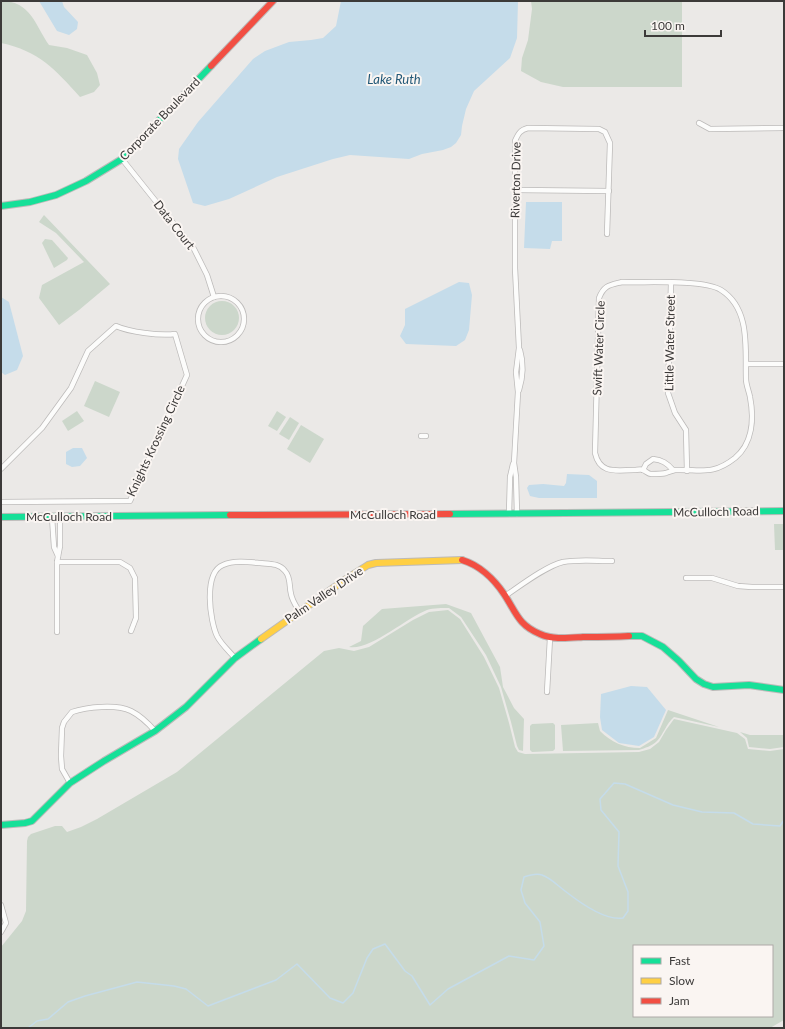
<svg xmlns="http://www.w3.org/2000/svg" width="785" height="1029" viewBox="0 0 785 1029" font-family="Lato,sans-serif">
<style>
.green{fill:#ccd7cb;fill-rule:evenodd}
.water{fill:#c5dcea}
.lines{fill:none;stroke-linecap:round;stroke-linejoin:round}
.stream{stroke:#c5dcea;stroke-width:1.5}
.street-casing{stroke:#bcbab9;stroke-width:6}
.fast-casing{stroke:#bcbab9;stroke-width:8}
.slow-casing{stroke:#bcbab9;stroke-width:8}
.jam-casing{stroke:#bcbab9;stroke-width:8}
.street{stroke:#fcfcfb;stroke-width:4.5}
.fast{stroke:#16e098;stroke-width:6}
.slow{stroke:#ffcf43;stroke-width:6}
.jam{stroke:#f24e42;stroke-width:6}
.labels{text-anchor:middle;stroke-width:4;stroke-linejoin:round;paint-order:stroke}
.street-label{font-size:12px;fill:#3c3a39;stroke:#faf5f2}
.water-label{font-size:13px;font-style:italic;fill:#235978;stroke:#faf5f2}
</style>
<rect width="100%" height="100%" fill="#ebe9e7"/>
<!-- green -->
<g class="green">
<path d="M1,1C31,1 35,25 49,45L67,48L87,55L97,73L100,85L94,92L80,97C55,69 39,51 1,43Z"/>
<polygon points="531,1 682,1 682,87 563,87 541,82 521,71 522,58 528,40 532,9"/>
<polygon points="44,215 110,284 79,310 59,325 39,298 42,285 84,262 56,233 39,222"/>
<polygon points="45,239 52,240 68,258 67,260 54,268 42,243"/>
<circle cx="222" cy="318" r="17"/>
<polygon points="95,381 120,392 109,417 84,406"/>
<polygon points="77,411 84,421 68,431 62,421"/>
<polygon points="277,411 286,417 277,431 268,426"/>
<polygon points="290,417 299,423 289,440 279,434"/>
<polygon points="301,425 324,439 310,463 287,449"/>
<polygon points="774,524 784,524 784,550 775,550"/>
<path d="M446,604L471,613L500,667L503,687L514,708L524,719L523,751L519,750L517,746L511,722L501,687L486,655L461,617L449,608C443,608 433,608 427,610C406,618 370,651 349,647L361,641L363,626L382,609Z"/>
<path d="M448,610L460,619L484,657L499,688L509,723L515,747L518,752L525,754L639,752L650,749L659,742L666,730L674,719L737,733L745,739L748,749L770,751L784,749V1020L770,1028H1V947L22,921L26,911L27,841L28,837L31,834L55,826H62L67,832L81,827L97,819L177,772L324,651L339,648L354,651L369,647L413,620L429,612ZM634,946H772V1016H634Z"/>
<path d="M668,710L719,727L674,717C666,724 663,735 657,741C652,746 645,748 639,750L563,751L561,725L598,723L600,731C611,742 624,748 640,748L656,738Z"/>
<polygon points="553,723 555,725 555,749 553,751 532,752 530,750 530,726 532,724"/>
<polygon points="740,732 750,735 784,735 784,747 770,749 749,747 747,738"/>
</g>
<!-- water -->
<g class="water">
<polygon points="39,1 62,1 64,7 78,22 77,29 69,35 57,31"/>
<polygon points="341,1 518,1 517,38 510,58 474,91 466,109 462,126 461,135 456,143 451,147 443,150 422,154 409,159 350,155 333,159 277,177 229,199 205,206 193,203 178,159 179,149 198,122 253,59 265,51 289,42 311,40 323,38 336,26"/>
<polygon points="526,202 562,202 562,241 552,241 550,249 524,248"/>
<polygon points="459,282 469,283 472,295 469,330 465,340 456,346 406,344 400,336 405,325 405,309"/>
<polygon points="1,297 9,302 23,356 17,370 5,375 1,372"/>
<polygon points="73,448 82,448 87,458 80,466 72,467 66,464 66,452"/>
<polygon points="567,474 589,475 597,481 597,498 539,498 530,496 527,488 529,485 543,484 564,486 566,483"/>
<polygon points="631,686 647,687 666,710 654,737 639,746 619,743 602,730 600,717 601,694"/>
</g>
<g class="lines">
<!-- stream -->
<path class="stream" d="M28,1028L37,1021L48,1019L68,1002L85,996L137,982L174,986L186,989L208,1006L276,980L297,964L330,998L343,1003L353,993L367,958L373,949L385,944L405,971L412,976L430,1005L448,989L509,956L534,960L544,946L540,922L525,903L521,890L524,877C530,875 536,873 542,875C551,878 558,886 565,891C579,902 606,921 623,918L628,911V892L618,866L619,832L601,810L600,799L614,783L625,784L673,805L702,812L734,813L753,824L780,826L784,820"/>
<!-- street casing -->
<g class="street-casing">
<g id="street">
<polyline points="699,123 710,129 784,128"/>
<polyline points="122,159 194,249 207,275 214,297"/>
<polyline points="516,190 609,191"/>
<path d="M622,282C645,283 703,279 721,290C751,309 745,349 746,379C746,385 749,391 750,397C754,418 753,443 735,458C712,476 701,469 675,470C671,471 669,472 666,473C662,474 655,474 651,474C648,474 646,471 643,470C641,469 637,470 634,470C617,470 600,475 595,453L599,298C604,285 610,285 622,282Z"/>
<polyline points="671,283 668,393 675,413 686,430 687,471"/>
<circle cx="221" cy="319" r="23"/>
<polyline points="747,364 784,364"/>
<path d="M519,390C523,377 524,364 520,350"/>
<polyline points="421,436 426,436"/>
<path d="M1,469L42,428L71,388L88,351L116,326C129,332 160,336 175,334L187,375L130,501L1,502"/>
<path d="M643,470L646,464L653,459C662,460 667,463 673,470"/>
<polyline points="509,514 510,477 513,464"/>
<path d="M517,514L516,477L514,463L518,392L516,372L519,348L515,268V141C518,134 520,130 528,128L599,129L605,132L610,143L607,234"/>
<polyline points="52,517 54,547 58,556"/>
<polyline points="57,562 120,562 130,568 135,578 136,618 131,631"/>
<polyline points="686,578 712,578 738,586 752,587 784,587"/>
<path d="M505,596C520,586 546,566 563,562C579,559 596,561 612,561"/>
<polyline points="57,632 57,562 60,546 60,517"/>
<path d="M235,658C229,651 221,644 217,636C210,621 203,573 223,565C234,560 249,562 260,563C269,564 279,563 285,571C291,577 289,587 291,594C292,600 296,606 299,611"/>
<polyline points="547,692 550,638"/>
<path d="M70,783L62,769L61,756L62,728L64,722L72,712C87,707 116,704 131,711C141,716 148,723 155,731"/>
<polyline points="1,905 6,923 1,932"/>
</g>
</g>
<!-- fast casing -->
<g class="fast-casing">
<g id="fast">
<polyline points="1,206 30,202 56,195 86,181 122,159 211,66"/>
<polyline points="450,514 784,511"/>
<polyline points="1,517 230,515"/>
<polyline points="629,636 642,636 663,647 679,661 696,679 704,684 713,687 749,685 784,690"/>
<polyline points="1,825 25,823 32,821 70,783 104,761 155,731 186,707 235,658 261,639"/>
</g>
</g>
<!-- slow casing -->
<g class="slow-casing">
<polyline id="slow" points="261,639 346,579 368,565 376,563 462,560"/>
</g>
<!-- jam casing -->
<g class="jam-casing">
<g id="jam">
<polyline points="211,66 273,1"/>
<polyline points="230,515 450,514"/>
<path d="M462,560C479,565 494,579 504,594C516,612 518,625 540,634C553,640 568,638 583,637C598,637 613,637 629,636"/>
</g>
</g>
<!-- street -->
<use href="#street" class="street"/>
<!-- fast -->
<use href="#fast" class="fast"/>
<!-- slow -->
<use href="#slow" class="slow"/>
<!-- jam -->
<use href="#jam" class="jam"/>
</g>
<g class="labels">
<!-- street labels -->
<g class="street-label">
<text transform="translate(160 119) rotate(-46)" y="4">Corporate Boulevard</text>
<text transform="translate(516 180) rotate(-89)" y="4">Riverton Drive</text>
<text transform="translate(174 225) rotate(52)" y="4">Data Court</text>
<text transform="translate(670 343) rotate(-89)" y="4">Little Water Street</text>
<text transform="translate(599 348) rotate(-88)" y="4">Swift Water Circle</text>
<text transform="translate(156 441) rotate(-65)" y="4">Knights Krossing Circle</text>
<text transform="translate(716 512) rotate(-1)" y="4">McCulloch Road</text>
<text x="393" y="519">McCulloch Road</text>
<text x="69" y="521">McCulloch Road</text>
<text transform="translate(324 595) rotate(-34)" y="4">Palm Valley Drive</text>
</g>
<!-- water labels -->
<g class="water-label">
<text x="394" y="84">Lake Ruth</text>
</g>
</g>
<!-- border -->
<rect width="785" height="1029" fill="none" stroke="#3c3a39" stroke-width="4"/>
<!-- legend -->
<rect x="633" y="945" width="140" height="72" fill="#faf5f2" stroke="#aeaaa8"/>
<rect x="641" y="958" width="20" height="6" fill="#16e098" stroke="#aeaaa8"/>
<text x="669" y="965" font-size="12" fill="#3c3a39">Fast</text>
<rect x="641" y="978" width="20" height="6" fill="#ffcf43" stroke="#aeaaa8"/>
<text x="669" y="985" font-size="12" fill="#3c3a39">Slow</text>
<rect x="641" y="998" width="20" height="6" fill="#f24e42" stroke="#aeaaa8"/>
<text x="669" y="1005" font-size="12" fill="#3c3a39">Jam</text>
<!-- scale -->
<path d="M645 30v6h76v-6" fill="none" stroke="#3c3a39" stroke-width="2"/>
<text x="651" y="30" font-size="12" fill="#3c3a39" stroke="#faf5f2" stroke-width="3" paint-order="stroke">100 m</text>
</svg>
